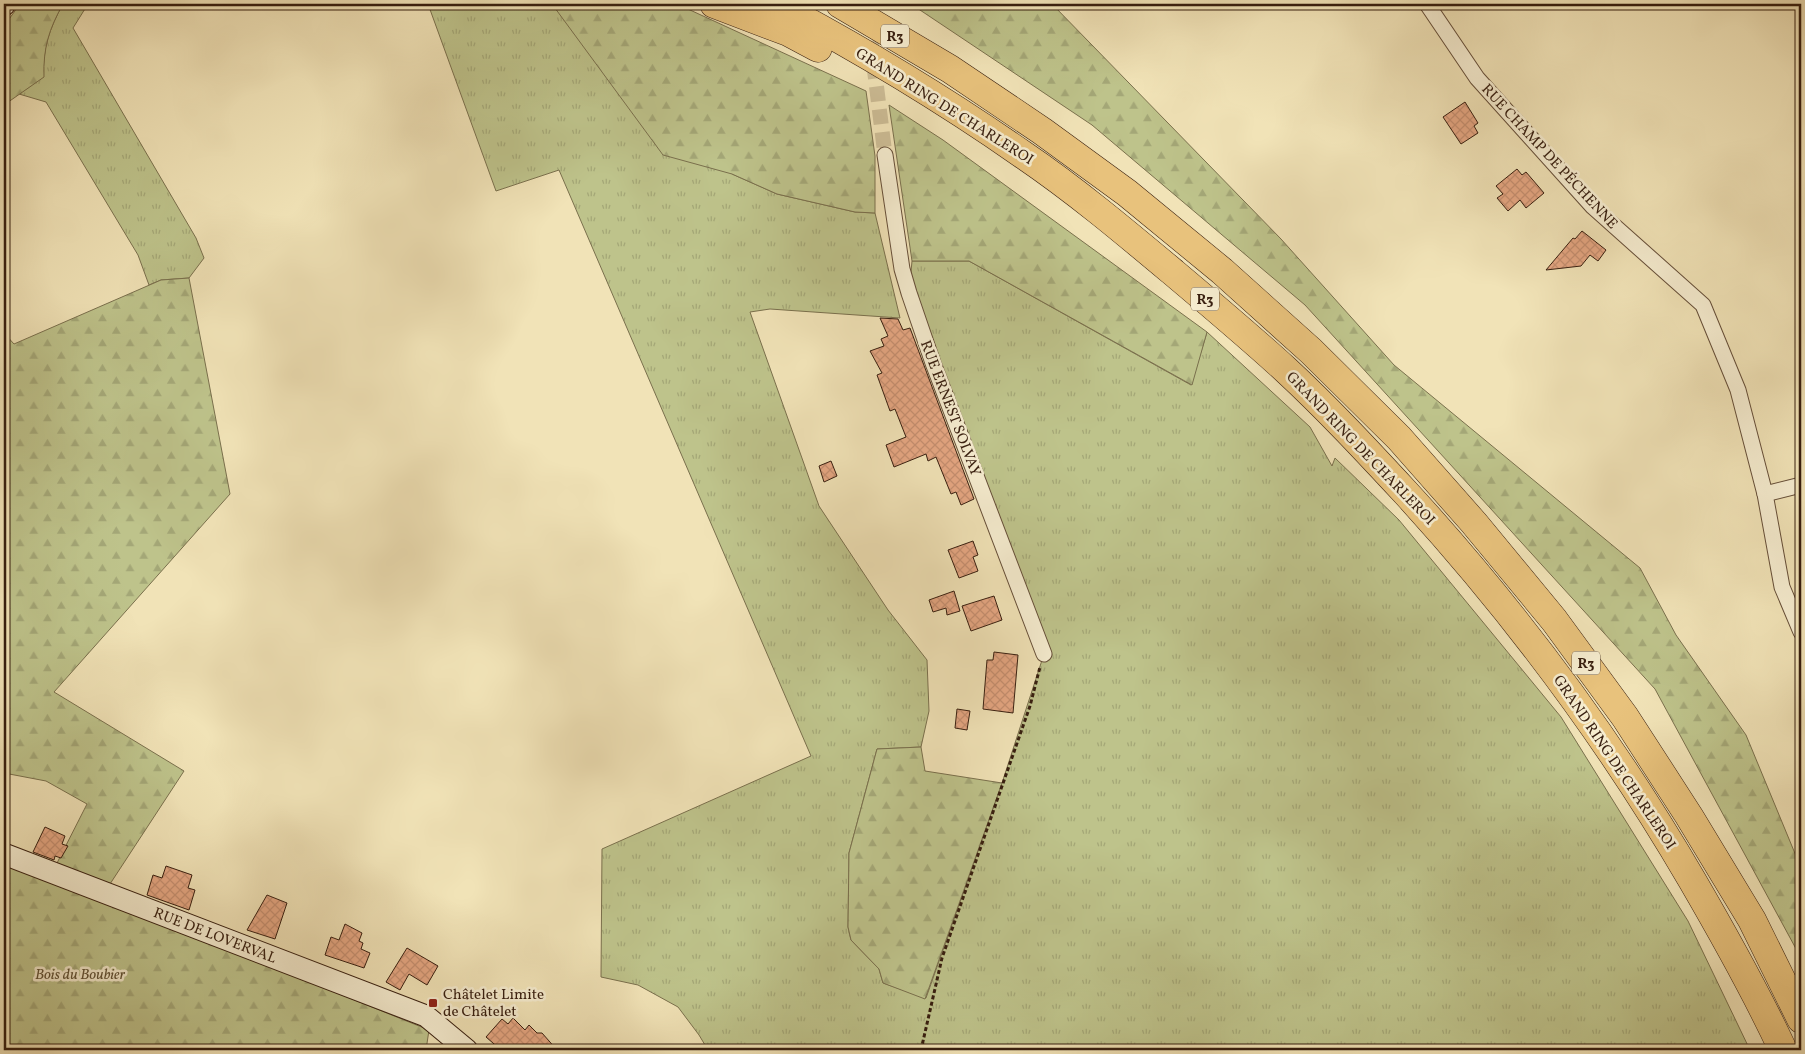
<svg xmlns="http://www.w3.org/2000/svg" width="1805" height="1054" viewBox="0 0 1805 1054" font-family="Vollkorn,serif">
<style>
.grass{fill:url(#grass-tufts);stroke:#7a704d}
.forest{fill:url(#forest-firs);stroke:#7a704d}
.building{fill:url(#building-cross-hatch);stroke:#371e0f}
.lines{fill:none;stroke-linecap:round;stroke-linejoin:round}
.street-tunnel{stroke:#ccbc95;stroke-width:15;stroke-dasharray:15 8;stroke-linecap:butt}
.street-casing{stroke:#664f39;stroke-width:17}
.secondary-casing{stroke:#371e0f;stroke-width:23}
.highway-casing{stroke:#371e0f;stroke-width:29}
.path{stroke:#371e0f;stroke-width:3;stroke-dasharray:4 2.5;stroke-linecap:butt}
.street{stroke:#f6edd0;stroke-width:15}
.secondary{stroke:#f6edd0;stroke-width:21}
.highway{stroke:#e8c27c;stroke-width:28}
.poi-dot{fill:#8f2418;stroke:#f6edd0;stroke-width:2}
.labels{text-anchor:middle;stroke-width:5;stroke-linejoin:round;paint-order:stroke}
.shield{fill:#f6edd0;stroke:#705c49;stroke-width:1}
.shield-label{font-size:14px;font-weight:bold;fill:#371e0f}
.street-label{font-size:15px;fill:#371e0f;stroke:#f6edd0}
.park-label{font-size:15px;font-style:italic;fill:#605034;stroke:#f6edd0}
.poi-label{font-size:15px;fill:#371e0f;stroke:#f6edd0;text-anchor:start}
</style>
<defs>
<pattern id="grass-tufts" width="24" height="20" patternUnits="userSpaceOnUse" patternTransform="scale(1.25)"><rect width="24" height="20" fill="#bec38b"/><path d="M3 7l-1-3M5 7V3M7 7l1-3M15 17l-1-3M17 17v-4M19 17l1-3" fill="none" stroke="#a4a777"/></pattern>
<pattern id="forest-firs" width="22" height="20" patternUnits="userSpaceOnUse" patternTransform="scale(1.25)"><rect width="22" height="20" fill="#bec38b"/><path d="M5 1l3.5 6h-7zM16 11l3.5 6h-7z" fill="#a4a777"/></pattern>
<pattern id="building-cross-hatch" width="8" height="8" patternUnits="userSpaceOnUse" patternTransform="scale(1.25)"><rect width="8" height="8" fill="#e6a783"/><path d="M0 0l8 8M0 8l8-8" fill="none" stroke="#c68f70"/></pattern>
</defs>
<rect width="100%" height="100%" fill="#f1e3b7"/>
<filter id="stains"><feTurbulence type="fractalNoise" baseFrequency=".004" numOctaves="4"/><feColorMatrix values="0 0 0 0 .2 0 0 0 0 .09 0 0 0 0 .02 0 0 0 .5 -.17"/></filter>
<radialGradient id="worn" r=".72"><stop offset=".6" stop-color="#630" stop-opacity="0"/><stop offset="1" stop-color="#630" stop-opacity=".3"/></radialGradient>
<!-- grass -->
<g class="grass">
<path d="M63,4H88L73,28L196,238L204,258L189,278L161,280L149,285L138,255L46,102L19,94L43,77C43,48 49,29 63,4Z"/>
<polygon points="428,4 552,4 732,174 777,194 855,212 875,213 900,318 770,309 750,312 819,506 888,610 927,660 929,711 921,747 877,749 849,853 848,927 851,940 879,969 883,983 926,998 1002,783 1044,654 1052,655 980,466 909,293 912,261 969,261 1191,385 1207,332 1310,427 1332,466 1335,458 1399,520 1561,717 1688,921 1750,1050 708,1050 699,1035 678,1007 638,985 601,977 602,849 811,756 559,170 496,191"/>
</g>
<!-- forest -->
<g class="forest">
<path d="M20,4H63C49,29 43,48 44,77L4,105V26Z"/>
<polygon points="552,4 677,4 866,91 875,156 875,213 855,212 777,194 732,174 663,155"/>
<polygon points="911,4 1052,4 1281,239 1394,365 1640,568 1676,635 1746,735 1801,868 1801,958 1655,689 1305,305 1092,125"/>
<polygon points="889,105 943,140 1207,332 1192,385 969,261 912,261"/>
<polygon points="189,278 230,494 54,692 184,771 110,884 55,867 87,804 46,781 4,773 4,333 14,344 161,280"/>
<polygon points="921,747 925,771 1002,783 925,999 883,983 879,969 851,940 848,927 849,853 877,749"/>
<polygon points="4,865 166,924 429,1030 426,1050 4,1050"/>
</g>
<!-- building -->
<g class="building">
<polygon points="1465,102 1478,123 1474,126 1478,133 1461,144 1443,117"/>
<polygon points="1517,169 1522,175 1526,172 1544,193 1526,208 1520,200 1508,211 1497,198 1503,194 1496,186"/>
<polygon points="1582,231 1606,250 1598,261 1590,255 1581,266 1546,270 1573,238 1575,239"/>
<polygon points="880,318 898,319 903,330 910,328 974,499 961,505 956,492 951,494 936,457 928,461 926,454 894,467 886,445 906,437 895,409 890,411 877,375 882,373 870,351 884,346 881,339 888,336"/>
<polygon points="831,461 837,476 824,482 819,466"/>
<polygon points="973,541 978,555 973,557 978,571 959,578 948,550"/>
<polygon points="954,591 960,611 947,615 946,608 933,612 929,600"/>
<polygon points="994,596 1002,620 971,631 962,606"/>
<polygon points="994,652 1018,655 1013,713 983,709 987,660 993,660"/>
<polygon points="957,709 970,711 967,730 955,728"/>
<polygon points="45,827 65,836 62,844 68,846 61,858 55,856 54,860 33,852"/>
<polygon points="166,866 192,875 188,888 195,890 189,910 147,895 153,875 162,878"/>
<polygon points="267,895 287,903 275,939 247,930"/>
<polygon points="345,924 362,933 359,941 363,943 361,949 370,953 364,968 325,955 331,937 339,940"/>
<polygon points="407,948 438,966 427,985 409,974 400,990 386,982"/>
<polygon points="513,1018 525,1030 529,1025 537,1033 542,1033 557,1050 501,1050 486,1037 502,1019 508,1024"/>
</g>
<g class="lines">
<!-- street-tunnel -->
<polyline class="street-tunnel" points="868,18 885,155"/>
<!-- street casing -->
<g class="street-casing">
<g id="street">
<polyline points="1427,4 1477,78 1593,207 1703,305 1738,390 1765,494 1782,587 1801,632"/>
<polyline points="885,155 902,269 909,293 933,363 1044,654"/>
<polyline points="1765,494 1801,485"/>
</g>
</g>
<!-- secondary casing -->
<g class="secondary-casing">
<g id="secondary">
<polyline points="4,5 5,4"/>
<polyline points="4,854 426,1016 467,1050"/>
</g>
</g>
<!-- highway casing -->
<g class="highway-casing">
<g id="highway">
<polyline points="714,4 788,32 818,48"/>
<path d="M775,4C860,49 943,99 1022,154C1075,190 1125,232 1174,273C1212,305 1250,337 1286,370C1328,409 1367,451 1406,493C1514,611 1611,741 1692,880C1724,935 1756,992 1783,1050"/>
<polyline points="840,4 950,69 1042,131 1127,193 1222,271 1311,351 1399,438 1474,523 1554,620 1625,717 1689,816 1752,920 1801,1019"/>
</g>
</g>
<!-- path -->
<polyline class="path" points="921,1050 942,958 1030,706 1040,667"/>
<!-- street -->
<use href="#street" class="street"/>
<!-- secondary -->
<use href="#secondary" class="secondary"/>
<!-- highway -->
<use href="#highway" class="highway"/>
</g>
<!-- markers -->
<rect class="poi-dot" x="428" y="998" width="10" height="10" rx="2.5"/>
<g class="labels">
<!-- shield labels -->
<g class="shield">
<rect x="881" y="24.5" width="28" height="23" rx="4"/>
<rect x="1191" y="287.5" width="28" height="23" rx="4"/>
<rect x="1572" y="651.5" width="28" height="23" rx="4"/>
</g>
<g class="shield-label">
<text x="895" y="41">R3</text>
<text x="1205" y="304">R3</text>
<text x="1586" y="668">R3</text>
</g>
<!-- street labels -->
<g class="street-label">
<text transform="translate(945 106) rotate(32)" y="5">GRAND RING DE CHARLEROI</text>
<text transform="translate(1550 156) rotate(47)" y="5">RUE CHAMP DE PÉCHENNE</text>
<text transform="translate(951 408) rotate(69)" y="5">RUE ERNEST SOLVAY</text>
<text transform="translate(1361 448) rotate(46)" y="5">GRAND RING DE CHARLEROI</text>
<text transform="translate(1615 762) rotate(56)" y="5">GRAND RING DE CHARLEROI</text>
<text transform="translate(215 935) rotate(21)" y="5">RUE DE LOVERVAL</text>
</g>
<!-- park labels -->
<g class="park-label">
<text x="80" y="979">Bois du Boubier</text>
</g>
<!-- poi labels -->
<g class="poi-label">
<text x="443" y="999">Châtelet Limite<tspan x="443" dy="17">de Châtelet</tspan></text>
</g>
</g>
<!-- margin -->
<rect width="1805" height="1054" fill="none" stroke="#f1e3b7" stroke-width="20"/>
<rect x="5" y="5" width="1795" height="1044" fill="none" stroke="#371e0f" stroke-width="2.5"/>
<rect x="10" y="10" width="1785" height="1034" fill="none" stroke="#371e0f"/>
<rect width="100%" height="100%" filter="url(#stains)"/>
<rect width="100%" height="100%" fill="url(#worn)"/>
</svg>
